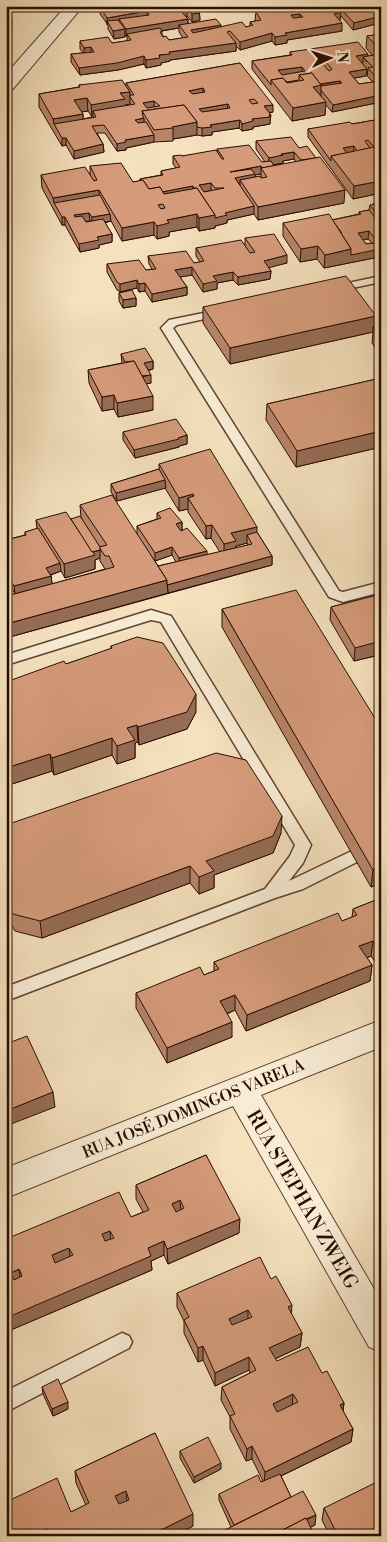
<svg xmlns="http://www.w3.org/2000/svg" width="387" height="1542" viewBox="0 0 387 1542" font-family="'Libre Bodoni',serif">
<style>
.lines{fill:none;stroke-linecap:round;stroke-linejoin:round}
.service-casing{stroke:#5d4231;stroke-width:3}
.minor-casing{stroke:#5d4231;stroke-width:2}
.service{fill:#f8ecd5;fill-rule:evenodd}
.minor{fill:#f8ecd5;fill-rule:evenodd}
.wall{fill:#b78569;stroke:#2a0d02;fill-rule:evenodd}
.shaded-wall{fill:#956c55;stroke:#2a0d02}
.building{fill:#d59b7a;stroke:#2a0d02;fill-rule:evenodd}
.labels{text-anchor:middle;stroke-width:4.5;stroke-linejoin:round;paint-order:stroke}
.street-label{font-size:16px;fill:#2a0d02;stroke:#f8ecd5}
.near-street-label{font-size:19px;fill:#2a0d02;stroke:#f8ecd5}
</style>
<rect width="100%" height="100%" fill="#f5e1be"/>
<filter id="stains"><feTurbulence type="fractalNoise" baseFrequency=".004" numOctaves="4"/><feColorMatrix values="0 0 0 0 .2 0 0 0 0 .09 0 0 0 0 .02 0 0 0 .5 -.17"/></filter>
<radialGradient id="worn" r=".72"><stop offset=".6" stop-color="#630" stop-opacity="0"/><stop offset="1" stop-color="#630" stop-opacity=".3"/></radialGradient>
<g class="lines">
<!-- service casing -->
<g class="service-casing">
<g id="service">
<polygon points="381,276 381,282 333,292 327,289 329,287"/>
<polygon points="223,309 229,312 227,314 177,325 173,328 339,591 343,592 381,582 381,592 343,602 329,597 161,328 169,320"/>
<polygon points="151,610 171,616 311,845 303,863 289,881 381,837 381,850 303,889 275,898 6,1001 6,987 265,889 290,856 295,845 161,622 151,620 6,665 6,655"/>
<polygon points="122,1333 129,1336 132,1342 129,1348 6,1412 6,1391"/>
</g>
</g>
<!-- minor casing -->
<g class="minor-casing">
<g id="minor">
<polygon points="66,6 83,6 12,90 6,91 6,74"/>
<polygon points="381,1020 381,1047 261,1095 381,1301 381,1352 369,1347 233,1106 6,1198 6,1168"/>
</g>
</g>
<!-- service -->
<use href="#service" class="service"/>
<!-- minor -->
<use href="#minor" class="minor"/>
</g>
<!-- wall -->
<g class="wall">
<polygon points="6,6 34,6 34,9 6,10"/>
<path d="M161,6H232L200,11L199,10L200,20L192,22L187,16L186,17L188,19V24L221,27H246L250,26V22L256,21L255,20L256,12H340V8L381,6V27H379L376,24L353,30L341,16L340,20H339L342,31L287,40V43L275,45L272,41L240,50L236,46V51L170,60V61L161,63V65L146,68L144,64L118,70L80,75L71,62V54L83,53L80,49V41L112,43L127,41V36H126L125,35V37L114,39L108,29V25L100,14V7L152,8ZM179,28V32L183,38L169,40L162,35V31Z"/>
<polygon points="6,14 12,21 12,30 6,31"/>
<path d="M381,34V102L332,112L325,104V115L292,121L252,69V61L290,55V52L368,56L372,55L366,48L367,36ZM367,69L368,70L367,76L373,82L359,84L354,78L366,76Z"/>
<path d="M240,63L273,112L269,113L270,122V124L253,127V129L242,131L239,128L212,132V135L202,136L197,135L173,139V141L154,142L126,148V150L117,151L105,133H97L103,144L104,152L74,159L66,145L62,146L39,107V94L79,87V85H126V83ZM88,111L92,117L83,119V114L81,112Z"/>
<polygon points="381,119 381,193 353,199 308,137 308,129 352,124"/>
<path d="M256,141L299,148L344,203L258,220L254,214L227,220V223L215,226V228L199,231L197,227L169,232V236L157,239L154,235L122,241L111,221L105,223L112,234V242L99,245V248L80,252L65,225H62L42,188L41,175H90V166L133,182L140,181V179L161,175V171L176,168L173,164V156H182L217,152V149L262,162H265L256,149ZM294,159L296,162L274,166V165L283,163V161ZM261,174V178L255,177V175Z"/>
<path d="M381,202V255L379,253V257L324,268L317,259L300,262L283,236V223L332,220L359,214V212L369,210L370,205ZM368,239L372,243L366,244L363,240Z"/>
<polygon points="245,238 287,263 268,267 271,271 270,279 238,285 233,280 217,283 217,289 203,292 192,275 180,277 187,287 187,295 152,302 145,291 139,292 137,288 120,292 117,290 107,272 107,264 146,270 152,269 149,264 148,256 194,263 200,262 196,256 196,248 245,245"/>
<polygon points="119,293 136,298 136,306 123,308 119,301"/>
<polygon points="203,307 375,327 381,326 381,355 372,343 373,332 230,364 203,323"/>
<polygon points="121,354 153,361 153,369 148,371 151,383 146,384 153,410 118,417 114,409 102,411 89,383 88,370 122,363"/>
<polygon points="381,378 381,447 296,467 266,420 267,404"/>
<polygon points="123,432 187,435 187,444 179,446 179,447 135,458 123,440"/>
<path d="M159,464L257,532L272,556V565L6,638L7,596L15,594L10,586L7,587L6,584V540L25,535V532L37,529L36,520L71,519L81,518L80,505L137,533V526L157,519V513L182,522V530L207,555L220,552L211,538L206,539L188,512V509L179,511L165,488L117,501L111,492V484L159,469ZM247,543L248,545L236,548V546ZM172,555L176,562L158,566L155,561ZM100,558V561L105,569L52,584L51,575L61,571L65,578L95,569V560Z"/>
<polygon points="381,594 381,650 376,651 375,656 354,661 330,620 331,607"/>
<polygon points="222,609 381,883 371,887 222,627"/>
<polygon points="111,646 196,712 187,729 139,745 138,742 135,743 135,758 117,764 112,755 54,775 52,771 6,786 66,664 111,649"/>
<polygon points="6,825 281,833 273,853 214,875 214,888 199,894 190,883 42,938 15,931 6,914"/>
<polygon points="381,898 381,970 371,956 367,958 372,965 370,981 246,1031 235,1010 227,1014 232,1037 167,1063 136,1008 136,993 204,975 214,971 214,962 342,921 352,917 353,909"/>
<polygon points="206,1155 239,1233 168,1264 164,1255 151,1261 152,1270 6,1332 6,1239 131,1217 143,1212 136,1199 136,1185"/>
<polygon points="271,1279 302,1333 300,1347 275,1359 277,1361 322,1373 344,1403 343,1411 353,1429 351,1442 281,1476 291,1497 315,1525 310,1527 231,1527 219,1500 219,1494 263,1481 252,1459 246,1461 230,1429 230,1417 221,1400 222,1387 250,1373 249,1370 215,1386 203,1360 198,1362 184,1333 184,1321 177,1307 177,1293"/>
<polygon points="42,1387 68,1409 53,1416 43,1394"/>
<polygon points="155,1433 193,1526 174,1536 6,1536 71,1512 86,1505 76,1483 75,1471"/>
<polygon points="180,1451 221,1469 194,1483 180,1458"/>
<polygon points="324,1508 381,1536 330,1536 322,1520"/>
</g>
<!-- shaded-wall -->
<g class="shaded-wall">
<polygon points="200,6 232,6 200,11"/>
<polygon points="199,7 200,20 192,22 192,14 195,8"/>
<polygon points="187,9 187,16 180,17 180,10"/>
<polygon points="147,11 147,19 119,19 119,23 107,21 107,25 107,18"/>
<polygon points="341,12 340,20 333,21 334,14"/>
<polygon points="300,14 300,21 291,23 291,15"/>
<polygon points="377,17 376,24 353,30 354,23"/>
<polygon points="188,19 188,26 179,25 179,28 128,36 127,34 127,36 126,36 126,29"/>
<polygon points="381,19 381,27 379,27 379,20"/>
<polygon points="342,23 342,31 287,40 287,43 275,45 275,37 285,33"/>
<polygon points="221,25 221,32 191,37 191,30"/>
<polygon points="125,29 125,37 114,39 113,31"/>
<polygon points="272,33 272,41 240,50 240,42"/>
<polygon points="236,43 236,51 170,60 170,61 161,63 161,65 146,68 146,60 169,52"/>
<polygon points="91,47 91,54 84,55 84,48"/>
<polygon points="368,54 367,62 363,57 363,63 355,64 356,56"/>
<polygon points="144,56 144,64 118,70 80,75 79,68"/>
<polygon points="302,67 302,75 278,77 278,70"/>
<polygon points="367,69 366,76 349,79 349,72"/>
<polygon points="340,81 339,89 321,90 321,98 313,87 317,85"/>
<polygon points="203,88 203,96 189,98 189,91"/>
<polygon points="130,92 130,104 125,105 125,112 93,111 93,117 92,118 91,105 120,93"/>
<polygon points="381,95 381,102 332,112 333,105"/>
<polygon points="87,98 88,111 75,113 74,100"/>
<polygon points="154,101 154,109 144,110 143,103"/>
<polygon points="326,102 325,115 292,121 293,108"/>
<polygon points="228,104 227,112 199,116 199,109"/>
<polygon points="273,105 273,112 264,114 264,106"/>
<polygon points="83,114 83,127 54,124 53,119"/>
<polygon points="271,115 270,122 270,124 253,127 253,129 242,131 242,124 252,119"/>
<polygon points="144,118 144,126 135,128 135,120"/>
<polygon points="240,120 239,128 212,132 212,135 202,136 202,128 210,125"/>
<polygon points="197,122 197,135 173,139 173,128 172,127"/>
<polygon points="154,135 154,142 126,148 126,150 117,151 117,144 125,140"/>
<polygon points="62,138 66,138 66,145 62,146"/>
<polygon points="103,144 104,152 74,159 74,151"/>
<polygon points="354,146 353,154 343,156 343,148"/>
<polygon points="294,152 294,159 283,161 283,163 268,166 269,158 281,154"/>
<polygon points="261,166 261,174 255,175 255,182 240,180 240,185 230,172"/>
<polygon points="381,181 381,193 353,199 354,186"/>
<polygon points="211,183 211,191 199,193 199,185"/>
<polygon points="193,186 193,194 149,194"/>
<polygon points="99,190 100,203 54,203 53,198"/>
<polygon points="345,190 344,203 258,220 258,207"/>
<polygon points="254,206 254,214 227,220 227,223 215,226 215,228 199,231 199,218"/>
<polygon points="89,213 90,221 74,223 74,215"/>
<polygon points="110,214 111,221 92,225 92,217"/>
<polygon points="197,214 197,227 169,232 169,236 157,239 157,226 167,220"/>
<rect x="62" y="217" width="3" height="8"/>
<polygon points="154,222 154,235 122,241 122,228"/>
<polygon points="369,231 368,239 357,241 358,233"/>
<polygon points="112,234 112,242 99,245 99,248 80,252 79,244 97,237"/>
<polygon points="318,246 317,259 300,262 301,249"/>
<polygon points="351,249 380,249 379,257 324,268 325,255"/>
<polygon points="287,255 287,263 264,269 264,261"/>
<polygon points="192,267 192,275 175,278 175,270"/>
<polygon points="271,271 270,279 238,285 238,277"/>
<polygon points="233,272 233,280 217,283 217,289 203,292 203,284 213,276"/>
<polygon points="137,280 137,288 120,292 120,284"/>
<polygon points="145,283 145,291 139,292 139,284"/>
<polygon points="187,287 187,295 152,302 152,294"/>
<polygon points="136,298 136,306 123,308 123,300"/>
<polygon points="376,316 375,330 373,327 373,332 230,364 230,348"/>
<polygon points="153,361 153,369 144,371 144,363"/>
<polygon points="151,375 151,383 140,385 140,377"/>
<polygon points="114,395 114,409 102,411 102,397"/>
<polygon points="153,396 153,410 118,417 117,403"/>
<polygon points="381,431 381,447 296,467 297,451"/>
<polygon points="187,435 187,444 179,446 179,447 135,458 134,450"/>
<polygon points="165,480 166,488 117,501 116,493"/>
<polygon points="193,494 193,505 188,498 188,509 179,511 179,498"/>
<polygon points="182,522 182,530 176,532 176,524"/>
<polygon points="212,525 211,538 206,539 206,526"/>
<polygon points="257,527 257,540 247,535 247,543 236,546 235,554 224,558 224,544 231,533"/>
<polygon points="172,547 172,555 155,561 155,553"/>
<polygon points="100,550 100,558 95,560 95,569 65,578 64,564 90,553"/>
<polygon points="207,551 207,559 179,566 179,558"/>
<polygon points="272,556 272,565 168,593 167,585"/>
<polygon points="60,563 61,571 47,576 46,568"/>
<polygon points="51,576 52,584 15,594 14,586"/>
<polygon points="7,578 9,578 10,586 7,587"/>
<polygon points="167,580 168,593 6,638 6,624"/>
<polygon points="381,637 381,650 376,651 375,656 354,661 355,648 375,638"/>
<polygon points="196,694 196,712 187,729 139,745 138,727"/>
<polygon points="137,725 138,742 135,743 135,758 117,764 117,746 127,728"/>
<polygon points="112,738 112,755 54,775 52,758"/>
<polygon points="50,754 52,771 6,786 6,768"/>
<polygon points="282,816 281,833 273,853 214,875 214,888 199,894 199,877 206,861"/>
<polygon points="190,866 190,883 42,938 40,921"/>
<polygon points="381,867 381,883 371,887 373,870"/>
<polygon points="373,941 371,956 358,962 359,946"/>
<polygon points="372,965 370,981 246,1031 247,1015"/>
<polygon points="235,995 235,1010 219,1017 220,1001"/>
<polygon points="232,1022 232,1037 167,1063 167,1048"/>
<polygon points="53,1092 55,1107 6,1126 6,1111"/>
<polygon points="180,1200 181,1214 172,1218 172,1204"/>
<polygon points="240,1219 239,1233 168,1264 167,1249"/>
<polygon points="110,1231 111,1245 103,1248 102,1234"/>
<polygon points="164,1241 164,1255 151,1261 152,1270 6,1332 6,1318 148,1248"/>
<polygon points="69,1248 71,1262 54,1269 52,1255"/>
<polygon points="19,1269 21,1283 13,1287 11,1273"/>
<polygon points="292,1305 291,1319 288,1307"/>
<polygon points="248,1310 248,1324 228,1332 229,1319"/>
<polygon points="302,1333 300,1347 268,1362 269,1348"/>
<polygon points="203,1346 203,1360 198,1362 198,1348"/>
<polygon points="249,1357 249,1370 215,1386 215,1373"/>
<polygon points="293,1394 292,1407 272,1417 273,1404"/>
<polygon points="68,1402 68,1409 53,1416 52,1409"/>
<polygon points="344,1403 342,1416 340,1405"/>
<polygon points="353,1429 351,1442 264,1484 265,1472"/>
<polygon points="252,1446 252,1459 246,1461 247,1449"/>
<polygon points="221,1463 221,1469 194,1483 194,1477"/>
<polygon points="126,1491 127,1503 117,1508 115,1496"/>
<polygon points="193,1514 193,1526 174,1536 149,1536"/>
<polygon points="316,1515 315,1525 293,1536 274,1536"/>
<polygon points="47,1529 48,1536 38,1536 37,1533"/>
</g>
<!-- building -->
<g class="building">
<polygon points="105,6 150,6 152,8 161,6 199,6 199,7 195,8 200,13 192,14 187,9 180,10 188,19 126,29 119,19 149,15 147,11 107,18 100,7"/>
<path d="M293,6H336L341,12L334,14L342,23L285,33L287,35L275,37L272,33L240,42L230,31L227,32L236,43L169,52L170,54L159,55L160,58L146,60L144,56L117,63L79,68L71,54L94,52L91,47L84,48L80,41L108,37L112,43L131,40L127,34L160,28L162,31L160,32L163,37L166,36L169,40L188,37L179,25L216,19L221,25L191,30L193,33L242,22L246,27L253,25L250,22L261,20L256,12ZM300,14L303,17L293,18L291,15Z"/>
<polygon points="349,6 381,6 381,19 379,20 377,17 354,23 340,8"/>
<rect x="6" y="14" width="5" height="9"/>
<polygon points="118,20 125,29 113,31 107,21"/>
<polygon points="381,34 381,51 367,36"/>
<path d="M358,42L368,54L356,56L367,69L349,72L359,84L379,81L368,68L373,67L363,57L379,54L381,56V95L333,105L321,90V86L342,83L340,81L320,84L312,73L299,75V80L287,82L283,78L271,80V85L252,61L292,55L290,52ZM325,61L332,69L329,71L321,62ZM302,67L305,71L282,75L278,70Z"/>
<path d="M240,63L273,105L264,106L271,115H269L270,117L252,119L253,121L242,124L240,120L210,125L212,127L202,128L197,127V122L184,105L142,111L143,117L144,118L135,120L138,123L146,122L154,135L125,140L126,142L117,144L104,125L92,126L103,144L74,151L66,138H62L54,124L96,117L93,111L135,104L130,97V95H134L126,83ZM203,88L205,92L193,94L189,91ZM254,99L258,103L252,104L249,100ZM154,101L160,106L147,108L143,103ZM228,104L230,108L202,112L199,109Z"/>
<polygon points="312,73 321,85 313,87 326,102 293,108 271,80 283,78 287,83 304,80 299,75"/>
<polygon points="122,80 130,92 120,93 125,99 91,105 87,98 74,100 83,114 53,119 39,94 80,87 79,85"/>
<polygon points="184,105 197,122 172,127 173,128 154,130 142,111"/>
<polygon points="381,119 381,151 378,152 368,140 365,141 370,148 357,151 354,146 343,148 347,153 331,156 331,161 308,129 350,122 352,124"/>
<polygon points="291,137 299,148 307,146 316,158 301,160 294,152 281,154 283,155 269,158 256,141"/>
<path d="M249,145L262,162L271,161L274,166L262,168L261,166L230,172L251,169L255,174L235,178L254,206L225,213L227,215L215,218V215L197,188H194L193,186L162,192L160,187L149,189L143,180L141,181L140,179L163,175L161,171L180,167L173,156L181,155L182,156L216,150L222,159H224L217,149ZM211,183L215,188H224L204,192L199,185Z"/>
<polygon points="374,147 381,156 381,181 354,186 331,156"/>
<polygon points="320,157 345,190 258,207 240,180 260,176 261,178 267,177 261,168"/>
<path d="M121,163L133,182L143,180L149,189L160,187L164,194L197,188L215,215L199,218L197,214L167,220L169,223L157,226L154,222L122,228L99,190L53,198L41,175L85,167L94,181L97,180L90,166ZM163,204L165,208L161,209L158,205Z"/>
<polygon points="100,195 110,214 92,217 89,213 74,215 75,217 82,216 86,222 103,219 112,234 97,237 99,240 79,244 65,217 62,217 54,203"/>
<polygon points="381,202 381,219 370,205"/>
<polygon points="369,210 381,225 381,246 369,231 358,233 366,244 375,243 380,249 351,255 351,249 341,233 342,233 332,220 361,214 359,212"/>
<polygon points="329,214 351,249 325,255 318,246 301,249 283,223"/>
<polygon points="274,234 287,255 264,261 271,271 238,277 233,272 213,276 217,281 203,284 192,267 175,270 187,287 152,294 145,283 139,284 137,280 120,284 117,282 107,264 139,260 146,270 156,269 148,256 186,251 194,263 204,261 196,248 241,240 250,253 255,252 245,238"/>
<polygon points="346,276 376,316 230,348 203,307"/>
<polygon points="132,290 136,298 123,300 119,293"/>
<polygon points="381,326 381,337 373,327"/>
<polygon points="145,348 153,361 144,363 151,375 142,376 134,361 125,362 121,354"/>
<polygon points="134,361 153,396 117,403 114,395 102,397 88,370"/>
<polygon points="381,378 381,431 297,451 267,404"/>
<polygon points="176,419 187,435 178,438 179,439 134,450 123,432"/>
<polygon points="210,449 257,527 231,533 236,541 224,544 212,525 206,526 188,498 194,496 193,494 179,498 159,464"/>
<polygon points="159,469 165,480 116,493 111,484"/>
<polygon points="112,495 167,580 6,624 6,594 7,596 114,567 109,556 105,556 99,547 107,545 80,505"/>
<polygon points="170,508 182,522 176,524 181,531 187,528 207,551 179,558 172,547 155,553 137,526 161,518 157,513"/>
<polygon points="66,512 95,555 64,564 36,520"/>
<polygon points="80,516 100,547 100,550 92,552 71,519"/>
<polygon points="38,528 60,563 46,568 51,576 14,586 9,578 6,578 6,540 26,535 25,532"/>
<polygon points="257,532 272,556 167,585 167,580 158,566 252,544 247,535"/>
<polygon points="296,590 381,728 381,867 373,870 222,609"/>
<polygon points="381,594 381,637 375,638 377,642 355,648 331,607"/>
<polygon points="137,637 163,643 196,694 187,712 138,727 137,725 127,728 135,740 117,746 112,738 52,758 50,754 6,768 6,682 64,661 66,664 112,648 111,646"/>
<polygon points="216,753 246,760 282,816 273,836 206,861 214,871 199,877 190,866 40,921 13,914 6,901 6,825"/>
<polygon points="381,898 381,952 373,941 359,946 372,965 247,1015 235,995 220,1001 232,1022 167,1048 136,993 200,967 204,975 219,969 214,962 338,913 342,921 357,915 353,909"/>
<polygon points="27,1036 53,1092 6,1111 6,1044"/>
<path d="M206,1155L240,1219L167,1249L164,1241L148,1248L151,1256L6,1318V1239L119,1192L131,1217L149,1210L136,1185ZM180,1200L184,1208L176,1212L172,1204ZM110,1231L114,1238L105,1241L102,1234ZM69,1248L73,1255L55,1263L52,1255ZM19,1269L22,1276L14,1280L11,1273Z"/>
<path d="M260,1257L271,1279L276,1276L292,1305L288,1307L302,1333L269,1348L277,1361L308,1347L322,1373L327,1371L344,1403L340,1405L353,1429L265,1472L252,1446L247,1449L230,1416L235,1414L222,1387L256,1370L249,1357L215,1373L203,1346L198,1348L184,1320L189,1317L177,1293ZM248,1310L252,1317L232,1325L229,1319ZM293,1394L298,1402L277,1412L273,1404Z"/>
<polygon points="58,1379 68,1402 52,1409 42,1387"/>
<path d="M155,1433L193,1514L149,1536H49L47,1529L37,1533L38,1536H6V1502L57,1478L71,1512L89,1503L75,1471ZM126,1491L129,1500L119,1504L115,1496Z"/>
<polygon points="208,1437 221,1463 194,1477 180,1451"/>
<polygon points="280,1474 291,1497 234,1525 219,1494 258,1475 261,1482"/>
<polygon points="381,1480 381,1536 338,1536 324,1508"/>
<polygon points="303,1491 316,1515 306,1519 306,1518 271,1536 213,1536"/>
<polygon points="306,1518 315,1536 271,1536"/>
</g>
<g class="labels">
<!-- street labels -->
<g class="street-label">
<text transform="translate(193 1108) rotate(-22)" y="6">RUA JOSÉ DOMINGOS VARELA</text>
</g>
<!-- near-street labels -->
<g class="near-street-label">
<text transform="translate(303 1199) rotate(60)" y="7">RUA STEPHAN ZWEIG</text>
</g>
</g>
<!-- margin -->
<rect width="387" height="1542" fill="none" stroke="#f5e1be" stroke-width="25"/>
<rect x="8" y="8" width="372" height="1527" fill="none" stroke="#2a0d02" stroke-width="2.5"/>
<rect x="12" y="12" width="362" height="1517" fill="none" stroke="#2a0d02"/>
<!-- north arrow -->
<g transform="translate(330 58) rotate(86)" stroke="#f8ecd5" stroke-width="4" paint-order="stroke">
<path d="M0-4L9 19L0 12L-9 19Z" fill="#2a0d02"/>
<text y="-8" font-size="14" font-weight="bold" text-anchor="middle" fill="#2a0d02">N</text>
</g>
<rect width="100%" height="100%" filter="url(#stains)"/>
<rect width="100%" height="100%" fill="url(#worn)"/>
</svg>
